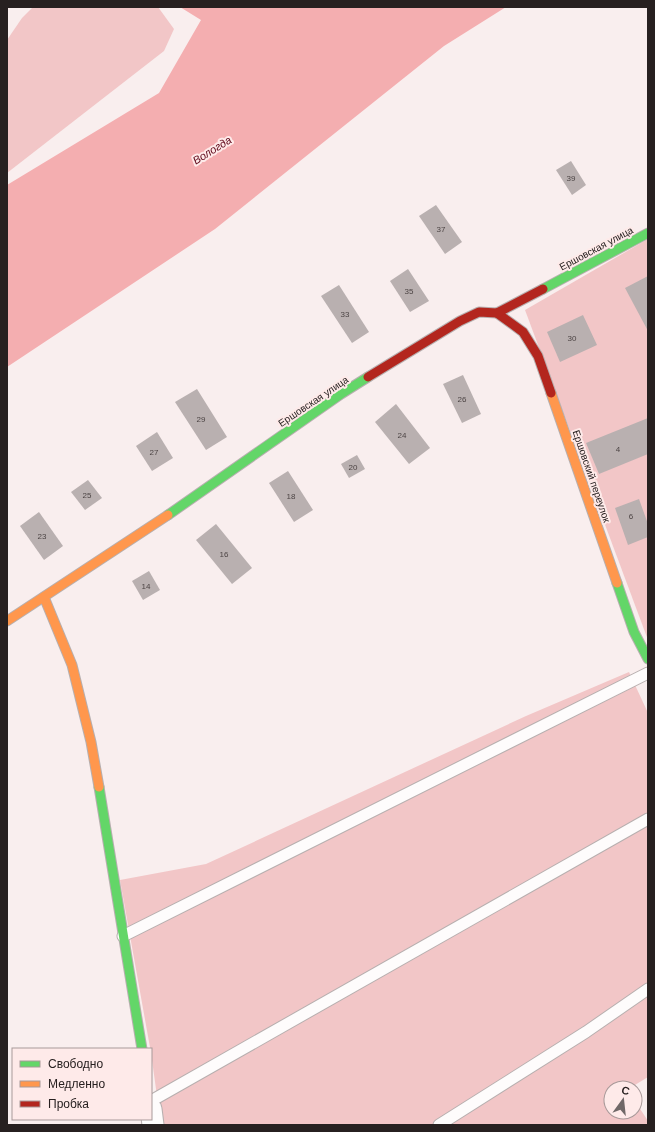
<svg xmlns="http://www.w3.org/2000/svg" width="655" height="1132" viewBox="0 0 655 1132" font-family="Helvetica,sans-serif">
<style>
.green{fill:#f2c6c7}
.water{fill:#f4aeb0}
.building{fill:#b9b0b0}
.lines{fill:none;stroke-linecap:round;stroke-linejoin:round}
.lane-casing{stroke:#b7afaf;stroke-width:13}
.street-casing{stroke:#b7afaf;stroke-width:23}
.fast-casing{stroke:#b7afaf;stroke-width:11}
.slow-casing{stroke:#b7afaf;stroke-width:11}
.jam-casing{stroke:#b7afaf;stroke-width:11}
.lane{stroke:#fefcfc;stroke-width:11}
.street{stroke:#fefcfc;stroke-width:21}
.fast{stroke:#63d668;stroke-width:9}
.slow{stroke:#ff974d;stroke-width:9}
.jam{stroke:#b3261e;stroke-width:9}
.labels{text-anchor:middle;stroke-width:4;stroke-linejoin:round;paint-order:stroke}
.number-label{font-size:8px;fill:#4c4444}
.street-label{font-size:10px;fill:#272020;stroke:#feeae9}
.water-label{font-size:11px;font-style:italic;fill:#5c0316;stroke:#feeae9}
</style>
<rect width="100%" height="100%" fill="#f9eeee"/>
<!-- green -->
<g class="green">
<polygon points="33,7 158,7 174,29 164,51 7,173 7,40 22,18"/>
<polygon points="648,239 648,640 525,310"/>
<polygon points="629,672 648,713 648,1077 630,1088 611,1088 611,1112 635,1112 635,1101 648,1121 648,1125 161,1125 151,1053 120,880 206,864 526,716"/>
</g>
<!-- water -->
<polygon class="water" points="180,7 506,7 444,46 215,229 7,367 7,185 159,93 201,20"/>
<!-- building -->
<g class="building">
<polygon points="571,161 586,185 572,195 556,170"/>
<polygon points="436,205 462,242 445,254 419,216"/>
<polygon points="408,269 429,301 410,312 390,281"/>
<polygon points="648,276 648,331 625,288"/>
<polygon points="339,285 369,332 352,343 321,296"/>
<polygon points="583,315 597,345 560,362 547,332"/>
<polygon points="463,375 481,414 462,423 443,384"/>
<polygon points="197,389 227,437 206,450 175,402"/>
<polygon points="396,404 430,448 409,464 375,422"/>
<polygon points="648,418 648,454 599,474 586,443"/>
<polygon points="157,432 173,458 152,471 136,446"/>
<polygon points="357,455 365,469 349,478 341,464"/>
<polygon points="288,471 313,510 294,522 269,483"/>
<polygon points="88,480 102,498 85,510 71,492"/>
<polygon points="639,499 648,524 648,537 628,545 615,508"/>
<polygon points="39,512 63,546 44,560 20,526"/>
<polygon points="216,524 252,568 232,584 196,540"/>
<polygon points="149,571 160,590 143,600 132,581"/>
</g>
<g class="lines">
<!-- lane casing -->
<g class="lane-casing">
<g id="lane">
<polyline points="123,936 648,673"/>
<polyline points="151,1101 648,819"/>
<polyline points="439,1125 586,1032 648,989"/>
</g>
</g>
<!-- street casing -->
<g class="street-casing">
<polyline id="street" points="151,1109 153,1125"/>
</g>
<!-- fast casing -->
<g class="fast-casing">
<g id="fast">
<polyline points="543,289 648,233"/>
<polyline points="168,515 341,394 368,377"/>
<polyline points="617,583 634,632 648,659"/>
<polyline points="99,787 142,1049"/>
</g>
</g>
<!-- slow casing -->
<g class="slow-casing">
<g id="slow">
<polyline points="551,393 617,583"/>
<polyline points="44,597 72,665 91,742 99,787"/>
<polyline points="7,621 168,515"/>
</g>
</g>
<!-- jam casing -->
<g class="jam-casing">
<g id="jam">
<polyline points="497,313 523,332 538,356 551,393"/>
<polyline points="368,377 460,321 479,312 497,313 543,289"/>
</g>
</g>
<!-- lane -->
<use href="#lane" class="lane"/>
<!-- street -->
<use href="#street" class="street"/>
<!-- fast -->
<use href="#fast" class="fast"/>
<!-- slow -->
<use href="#slow" class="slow"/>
<!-- jam -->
<use href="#jam" class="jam"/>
</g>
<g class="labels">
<!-- number labels -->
<g class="number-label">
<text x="571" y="181">39</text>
<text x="441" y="232">37</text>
<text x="409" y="294">35</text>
<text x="345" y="317">33</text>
<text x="572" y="341">30</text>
<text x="462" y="402">26</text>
<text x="201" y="422">29</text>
<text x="402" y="438">24</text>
<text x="618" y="452">4</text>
<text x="154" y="455">27</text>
<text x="353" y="470">20</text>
<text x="87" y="498">25</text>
<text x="291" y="499">18</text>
<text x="631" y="519">6</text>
<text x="42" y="539">23</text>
<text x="224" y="557">16</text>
<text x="146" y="589">14</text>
</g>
<!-- street labels -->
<g class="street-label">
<text transform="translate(596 248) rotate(-28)" y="4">Ершовская улица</text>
<text transform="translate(313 401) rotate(-34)" y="4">Ершовская улица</text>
<text transform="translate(592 476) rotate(71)" y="4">Ершовский переулок</text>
</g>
<!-- water labels -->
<g class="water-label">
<text transform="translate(212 150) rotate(-32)" y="4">Вологда</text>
</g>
</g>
<!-- border -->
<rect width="655" height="1132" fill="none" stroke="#272020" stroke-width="16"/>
<!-- legend -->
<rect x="12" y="1048" width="140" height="72" fill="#feeae9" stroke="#a89999"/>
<rect x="20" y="1061" width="20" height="6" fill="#63d668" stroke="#a89999"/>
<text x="48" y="1068" font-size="12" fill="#272020">Свободно</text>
<rect x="20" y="1081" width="20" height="6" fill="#ff974d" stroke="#a89999"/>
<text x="48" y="1088" font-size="12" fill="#272020">Медленно</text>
<rect x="20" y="1101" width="20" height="6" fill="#b3261e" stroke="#a89999"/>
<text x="48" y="1108" font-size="12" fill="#272020">Пробка</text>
<!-- north arrow -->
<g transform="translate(623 1100) rotate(15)"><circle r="19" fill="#feeae9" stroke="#a89999"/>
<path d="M0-3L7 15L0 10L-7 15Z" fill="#706868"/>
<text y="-6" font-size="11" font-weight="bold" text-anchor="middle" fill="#272020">С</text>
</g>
</svg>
